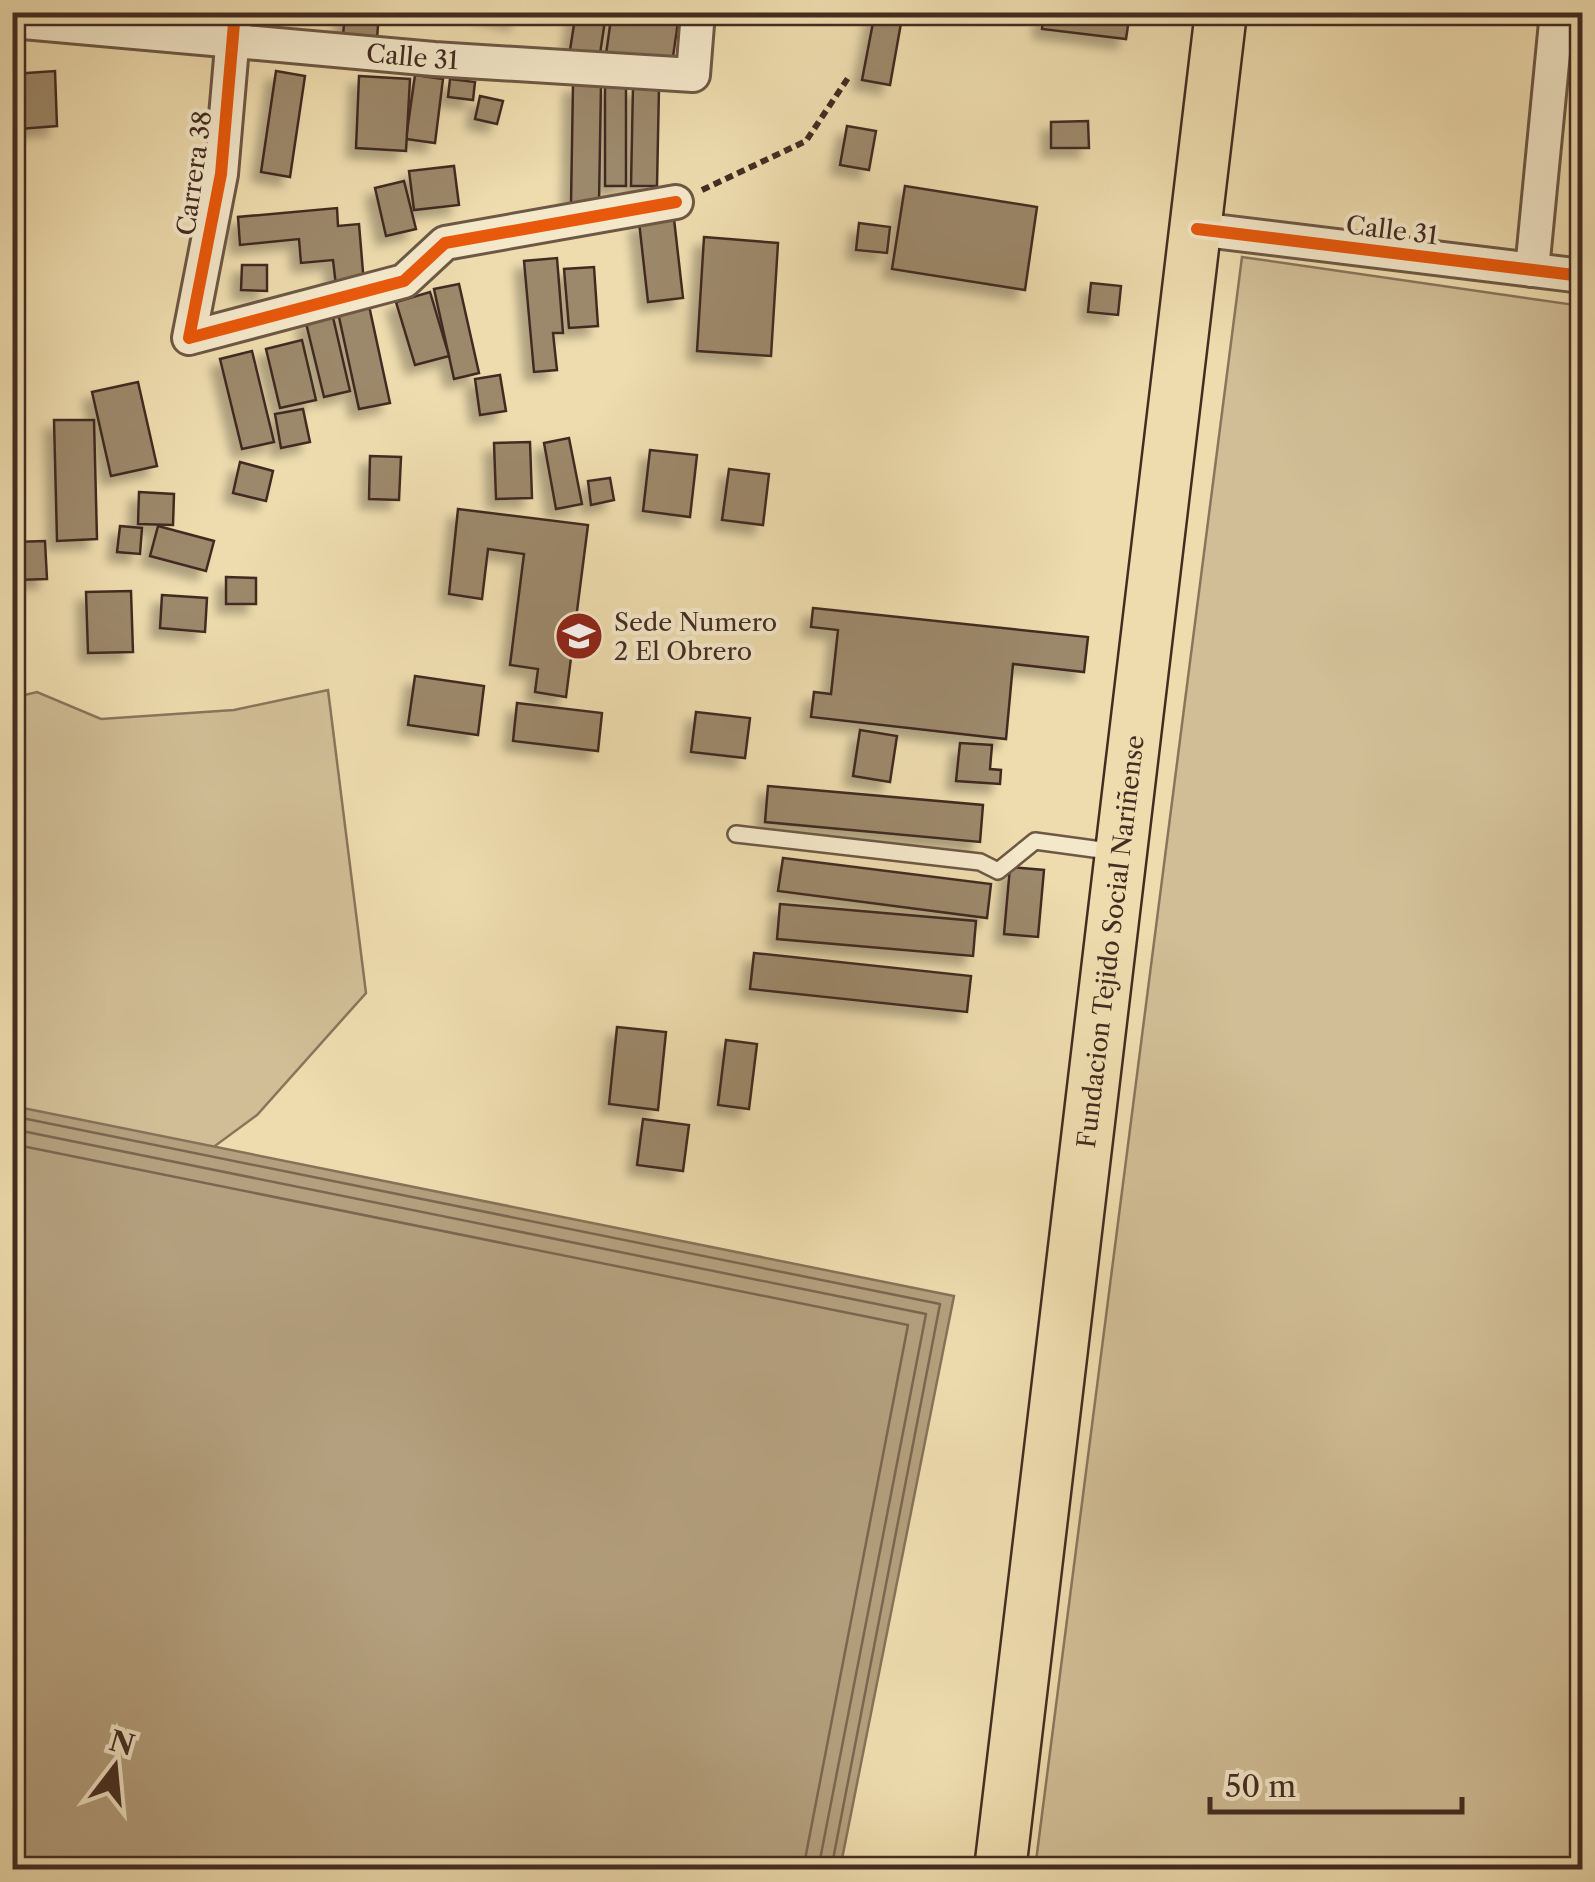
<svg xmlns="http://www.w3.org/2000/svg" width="1595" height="1882" viewBox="0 0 1595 1882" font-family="'Libre Caslon Text',serif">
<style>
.green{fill:#d1be96;stroke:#8a755c;stroke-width:2.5}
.water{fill:#b4a07e;stroke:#877259;stroke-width:2.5}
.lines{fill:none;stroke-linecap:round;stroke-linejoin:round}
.shore{stroke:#7c6650;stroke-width:2.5}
.building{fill:#9c886b;stroke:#432c22;stroke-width:2.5;filter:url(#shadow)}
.lane-casing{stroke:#6e5845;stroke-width:20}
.street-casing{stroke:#6e5845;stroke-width:38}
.primary-casing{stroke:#432c22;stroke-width:55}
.path{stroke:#432c22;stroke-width:6;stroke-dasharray:8 5;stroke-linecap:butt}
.lane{stroke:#f4e8ca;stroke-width:15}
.street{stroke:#f4e8ca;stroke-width:32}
.primary{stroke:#eedcae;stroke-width:50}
.cycleway-casing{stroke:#f4e8ca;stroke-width:19}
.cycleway{stroke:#e8590c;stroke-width:12}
.labels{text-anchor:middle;stroke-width:8;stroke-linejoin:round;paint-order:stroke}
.street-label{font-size:25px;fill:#432c22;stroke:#f4e8ca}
.poi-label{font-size:25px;fill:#432c22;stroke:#f4e8ca;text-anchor:start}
</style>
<defs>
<filter id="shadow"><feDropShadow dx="-9" dy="9" stdDeviation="5" flood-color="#0004"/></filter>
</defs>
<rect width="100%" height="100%" fill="#eedcae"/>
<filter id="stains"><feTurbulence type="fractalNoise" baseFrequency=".002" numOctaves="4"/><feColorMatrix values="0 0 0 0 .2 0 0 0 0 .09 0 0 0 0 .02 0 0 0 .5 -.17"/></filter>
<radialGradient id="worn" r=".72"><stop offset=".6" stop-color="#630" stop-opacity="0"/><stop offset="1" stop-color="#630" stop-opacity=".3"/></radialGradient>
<!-- green -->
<g class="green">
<polygon points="1242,257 1582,306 1582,1869 1035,1869"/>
<polygon points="328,690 366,993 257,1115 185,1168 13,1121 12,698 37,692 101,719 234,710"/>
</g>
<!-- water -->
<polygon class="water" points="13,1106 954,1296 840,1869 13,1869"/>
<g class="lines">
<!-- shore -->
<g class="shore">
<polyline points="12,1116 940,1304 831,1870"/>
<polyline points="12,1129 926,1314 818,1870"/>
<polyline points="12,1144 908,1325 803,1870"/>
</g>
</g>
<!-- building -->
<g class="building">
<polygon points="345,12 379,12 377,39 343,36"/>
<polygon points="481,12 520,12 518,21"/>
<polygon points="576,12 606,14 600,54 570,50"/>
<polygon points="612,12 678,22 672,64 606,54"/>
<polygon points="875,12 903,12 890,85 862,80"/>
<polygon points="1044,12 1130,12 1126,39 1042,29"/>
<polygon points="55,71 57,126 19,129 13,74"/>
<polygon points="276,71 305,76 290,177 261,172"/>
<polygon points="415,75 443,79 435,143 406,139"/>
<polygon points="359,76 410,79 406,151 356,148"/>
<polygon points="450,79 475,82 473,100 448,97"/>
<polygon points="573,84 601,84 599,203 571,203"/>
<rect x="605" y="84" width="21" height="102"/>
<polygon points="633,86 659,87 657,186 631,186"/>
<polygon points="480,96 503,101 497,124 475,119"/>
<polygon points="1088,121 1089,148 1051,148 1051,122"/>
<polygon points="847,126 876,131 869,170 840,165"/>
<polygon points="454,166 459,205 414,210 409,171"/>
<polygon points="404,181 416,229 386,236 375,188"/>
<polygon points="905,186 1037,207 1025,290 892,269"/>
<polygon points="337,208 338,226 359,224 364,284 336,286 333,260 301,263 299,239 240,245 238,217"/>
<polygon points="674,219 683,298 648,302 639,222"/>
<polygon points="859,223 890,227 887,253 856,250"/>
<polygon points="704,237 778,243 771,356 697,351"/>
<polygon points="557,258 563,333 553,333 557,370 534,372 524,261"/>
<polygon points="242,265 267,265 267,291 241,290"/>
<polygon points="594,267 598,326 569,328 564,269"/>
<polygon points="1091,283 1121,286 1118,315 1088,312"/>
<polygon points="459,284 479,373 454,379 434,289"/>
<polygon points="430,292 449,356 415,365 396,302"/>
<polygon points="368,301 390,403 359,409 337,308"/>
<polygon points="332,313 350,391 324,397 305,319"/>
<polygon points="302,340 316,400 280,408 266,349"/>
<polygon points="252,351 274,442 242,449 220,359"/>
<polygon points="500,375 506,411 480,415 475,379"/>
<polygon points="138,382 157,466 111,476 92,392"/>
<polygon points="303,409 310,442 281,448 275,414"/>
<polygon points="54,420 94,420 97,539 57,541"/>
<polygon points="569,438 582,504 556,509 544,443"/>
<polygon points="530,442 532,498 496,499 494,443"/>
<polygon points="650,450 697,455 690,517 643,511"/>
<polygon points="370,456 401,457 399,500 369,499"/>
<polygon points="240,462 273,471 266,501 233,493"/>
<polygon points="729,469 769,474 763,525 722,520"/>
<polygon points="610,478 614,500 591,505 588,481"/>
<polygon points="139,492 174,494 173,525 138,524"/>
<polygon points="458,509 588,525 566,697 535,692 538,669 510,665 524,554 488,549 482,599 449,594"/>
<polygon points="120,526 142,528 140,554 117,552"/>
<polygon points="158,526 214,541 206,571 150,556"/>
<polygon points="45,541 47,579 15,580 13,542"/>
<polygon points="226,577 256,578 256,604 226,604"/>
<polygon points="131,591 133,652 88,653 86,592"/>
<polygon points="162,595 207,598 205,632 160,628"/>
<polygon points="813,608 1088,637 1084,672 1013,664 1006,739 811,717 814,692 831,694 838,630 811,627"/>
<polygon points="415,676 484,686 478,735 408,725"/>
<polygon points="517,703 602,713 598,751 513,741"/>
<polygon points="696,712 750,718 745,758 691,752"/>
<polygon points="860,730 897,736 890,782 853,776"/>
<polygon points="960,743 992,745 990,769 1001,770 1000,784 956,781"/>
<polygon points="768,786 983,805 980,842 765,822"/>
<polygon points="783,858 991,884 987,918 778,891"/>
<polygon points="1010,867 1044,870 1038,937 1004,934"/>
<polygon points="780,904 976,921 973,956 777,939"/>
<polygon points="754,953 971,976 967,1012 750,989"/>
<polygon points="617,1027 666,1032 658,1110 609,1104"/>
<polygon points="726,1040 757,1044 749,1109 718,1105"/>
<polygon points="643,1119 689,1125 683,1171 637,1165"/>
<polygon points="852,1858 921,1866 920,1870 851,1870"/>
</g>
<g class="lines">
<!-- lane casing -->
<g class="lane-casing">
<polyline id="lane" points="736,834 980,862 998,871 1035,841 1116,852"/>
</g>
<!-- street casing -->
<g class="street-casing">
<g id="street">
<polyline points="235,12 221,174 189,338 404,281 445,243 676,202"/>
<path id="s1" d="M12,21L434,59L693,75L698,12"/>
<polyline points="1197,229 1582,276"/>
<polyline points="1532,270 1557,12"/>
</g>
</g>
<!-- primary casing -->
<g class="primary-casing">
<g id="primary">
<path id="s2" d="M1000,1870L1221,12"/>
</g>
</g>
<!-- path -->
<polyline class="path" points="702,190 806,141 850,75"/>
<!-- lane -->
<use href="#lane" class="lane"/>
<!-- street -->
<use href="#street" class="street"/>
<!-- primary -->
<use href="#primary" class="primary"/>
<!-- cycleway casing -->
<g class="cycleway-casing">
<g id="cycleway">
<polyline points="235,12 221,174 189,338 404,281 445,243 676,202"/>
<polyline points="1197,229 1582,276"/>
</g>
</g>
<!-- cycleway -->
<use href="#cycleway" class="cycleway"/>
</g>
<!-- icons -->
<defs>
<g id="school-disc" transform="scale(2.5)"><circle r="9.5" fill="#8f2418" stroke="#f4e8ca"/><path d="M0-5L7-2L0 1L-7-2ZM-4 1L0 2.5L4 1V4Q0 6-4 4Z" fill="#fff"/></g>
</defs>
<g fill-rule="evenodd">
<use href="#school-disc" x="579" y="636"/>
</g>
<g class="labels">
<!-- street labels -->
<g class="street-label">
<text dy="9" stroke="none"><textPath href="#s1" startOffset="402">Calle 31</textPath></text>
<text transform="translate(194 173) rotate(-82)" y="9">Carrera 38</text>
<text transform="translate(1392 230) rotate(7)" y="9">Calle 31</text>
<text dy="9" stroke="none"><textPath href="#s2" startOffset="935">Fundacion Tejido Social Nariñense</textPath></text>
</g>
<!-- poi labels -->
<g class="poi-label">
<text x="614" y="631">Sede Numero<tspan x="614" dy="29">2 El Obrero</tspan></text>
</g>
</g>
<!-- margin -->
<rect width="1595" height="1882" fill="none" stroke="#eedcae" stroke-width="50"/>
<rect x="15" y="15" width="1565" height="1852" fill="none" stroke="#432c22" stroke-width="5"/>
<rect x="25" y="25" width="1545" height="1832" fill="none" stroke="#432c22" stroke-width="2.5"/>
<!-- north arrow -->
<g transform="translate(115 1767) rotate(16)" stroke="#f4e8ca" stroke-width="8" paint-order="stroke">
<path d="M0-8L18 38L0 25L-18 38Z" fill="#432c22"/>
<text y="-15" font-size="28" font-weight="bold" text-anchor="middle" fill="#432c22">N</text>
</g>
<!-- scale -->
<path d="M1210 1797v15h252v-15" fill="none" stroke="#432c22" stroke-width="5"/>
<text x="1225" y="1797" font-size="30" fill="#432c22" stroke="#f4e8ca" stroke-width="8" paint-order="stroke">50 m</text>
<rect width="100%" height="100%" filter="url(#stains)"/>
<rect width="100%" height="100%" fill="url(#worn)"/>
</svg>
